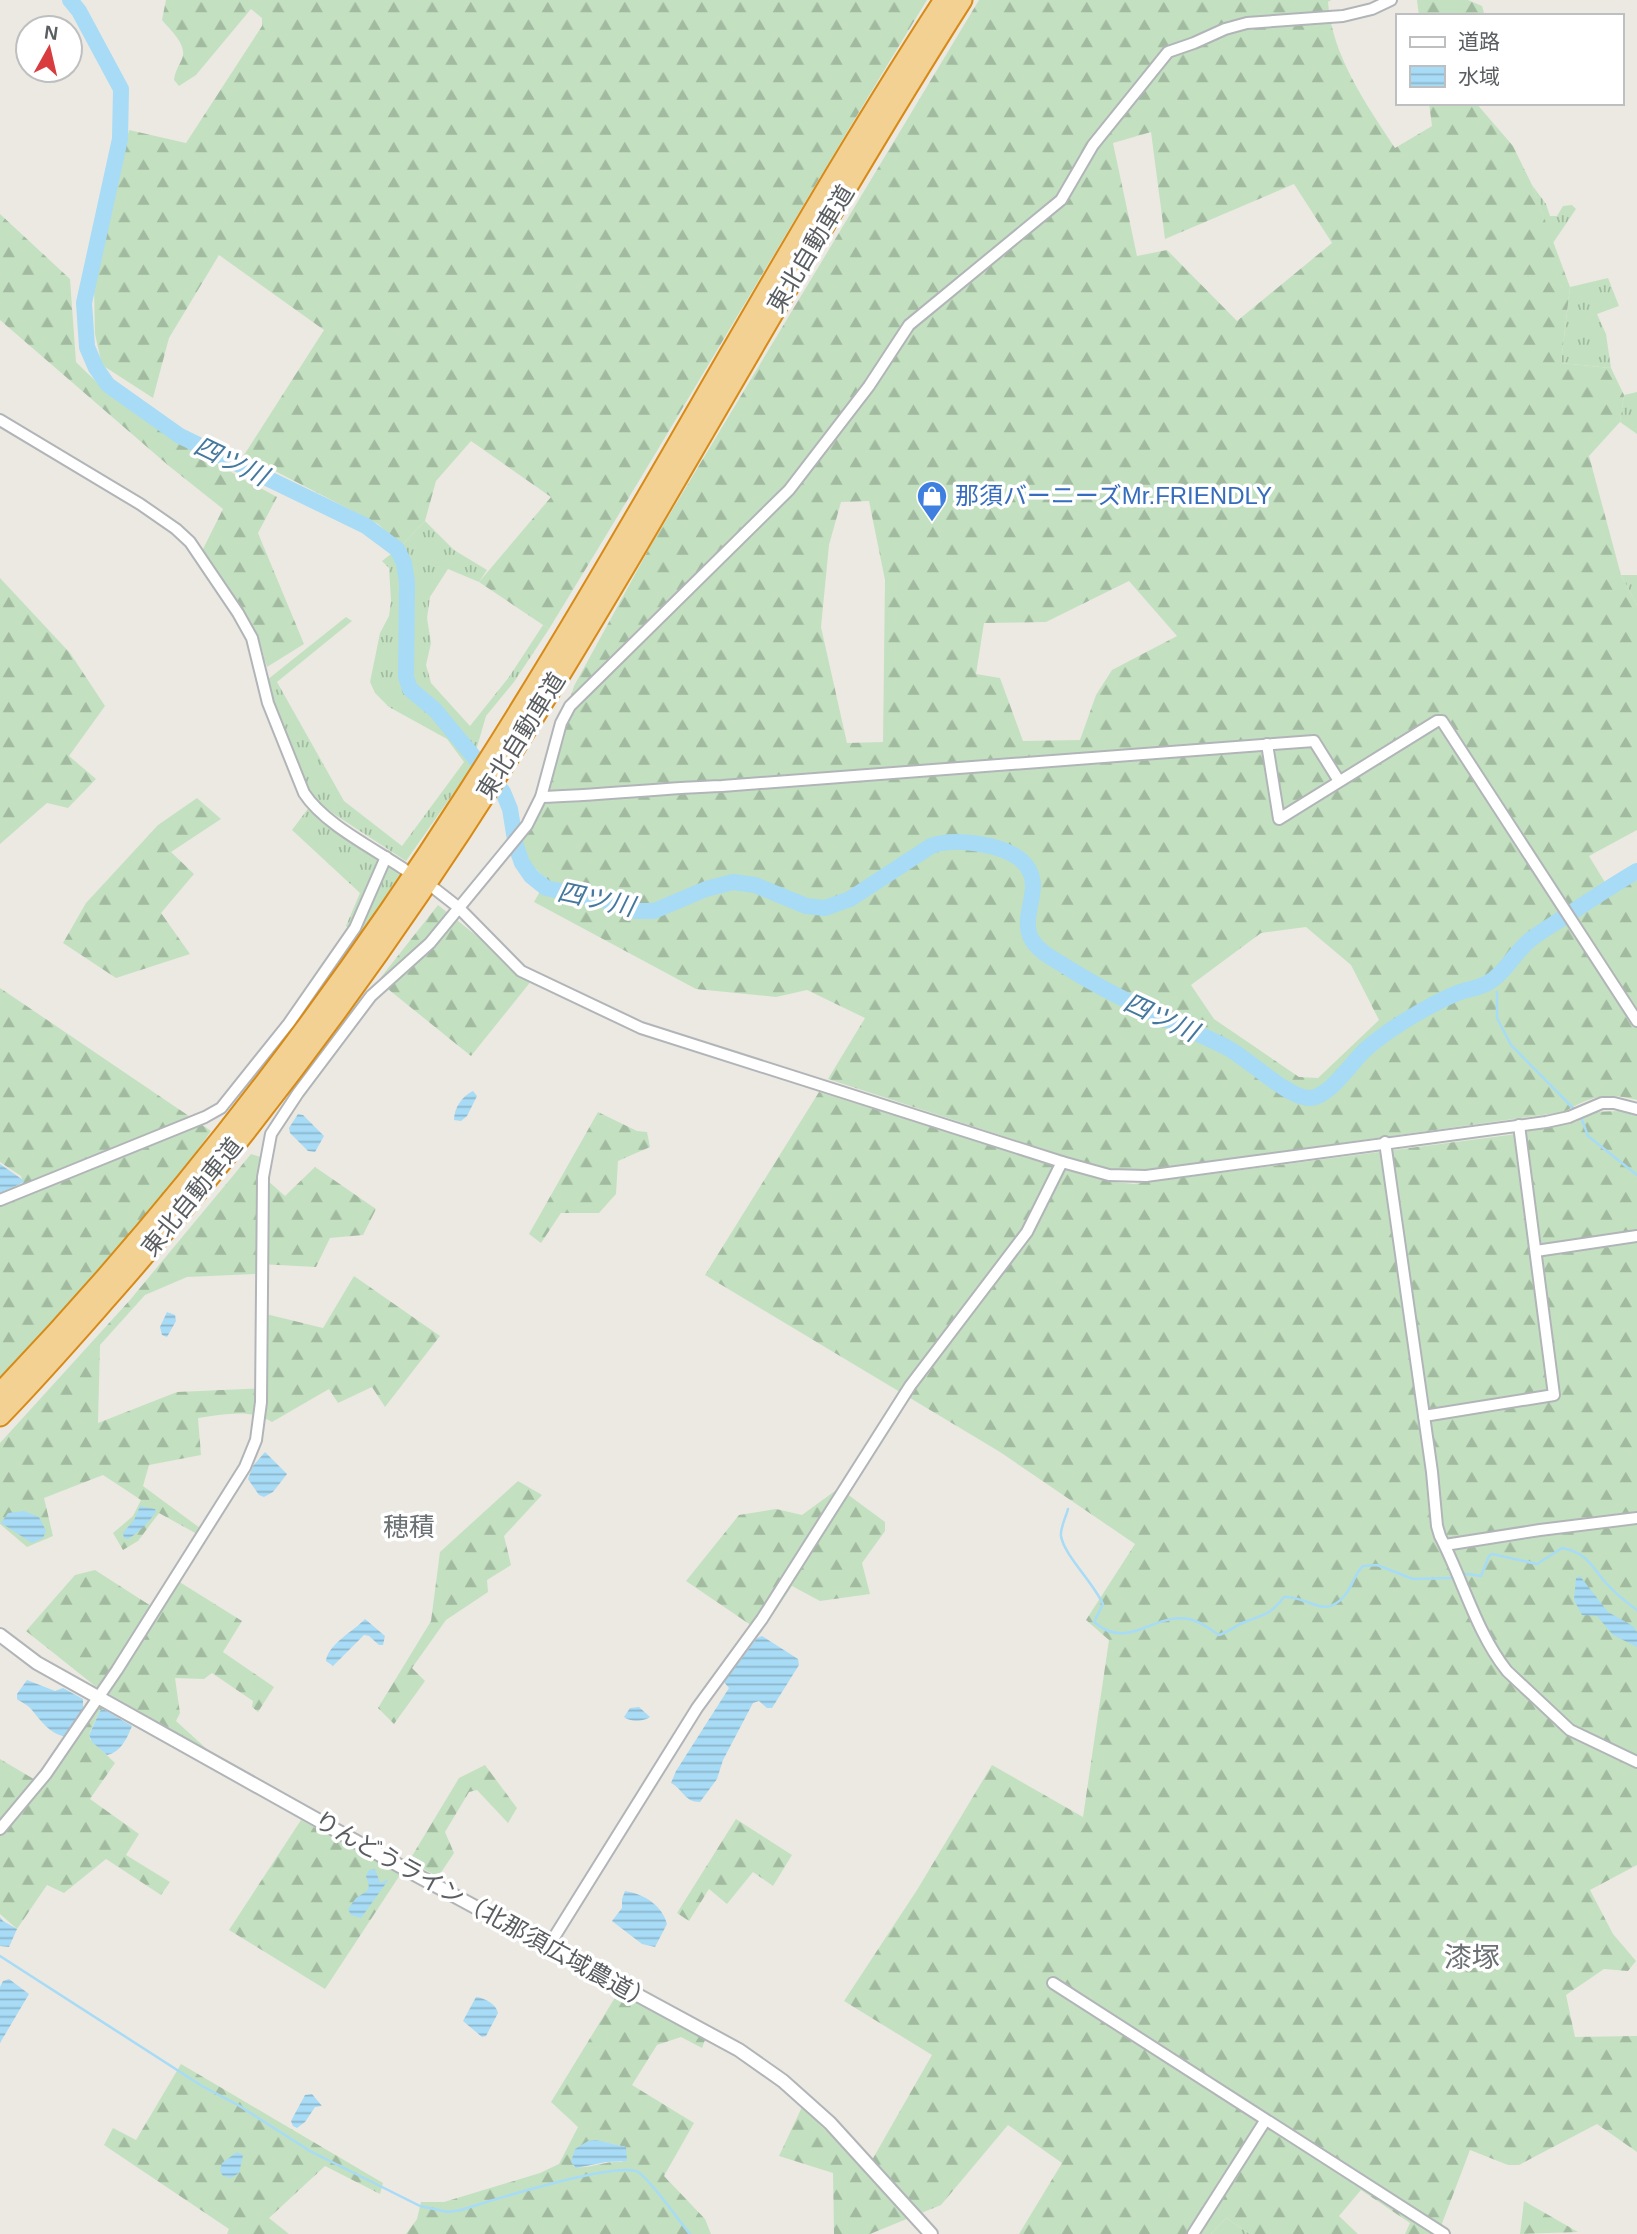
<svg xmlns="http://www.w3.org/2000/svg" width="1637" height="2234" viewBox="0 0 1637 2234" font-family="Arial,'Noto Sans JP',sans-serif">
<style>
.grass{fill:url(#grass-tufts)}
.forest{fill:url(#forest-firs);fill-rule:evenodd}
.water{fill:url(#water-rules)}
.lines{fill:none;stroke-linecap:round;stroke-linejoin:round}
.stream{stroke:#a7dbf6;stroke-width:2.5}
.river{stroke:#a7dbf6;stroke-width:16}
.minor-casing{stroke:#b2b5b8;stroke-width:14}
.tertiary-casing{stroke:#b2b5b8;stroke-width:16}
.motorway-casing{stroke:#d88a16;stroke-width:23}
.minor{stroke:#fff;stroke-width:10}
.tertiary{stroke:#fff;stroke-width:12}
.motorway{stroke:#f2d193;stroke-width:19}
.labels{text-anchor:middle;stroke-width:7;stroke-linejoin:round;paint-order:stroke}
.street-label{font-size:24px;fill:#5a5e61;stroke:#fff}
.shop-label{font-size:24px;fill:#366cbe;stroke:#fff;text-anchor:start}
.water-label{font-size:26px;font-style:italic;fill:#44789e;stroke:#fff}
.neighbourhood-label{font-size:26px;fill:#6b7073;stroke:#fff}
.quarter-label{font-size:28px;fill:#6b7073;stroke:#fff}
</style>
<defs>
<pattern id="grass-tufts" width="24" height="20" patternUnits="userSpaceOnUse" patternTransform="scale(1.75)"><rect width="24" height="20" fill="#c3e1c1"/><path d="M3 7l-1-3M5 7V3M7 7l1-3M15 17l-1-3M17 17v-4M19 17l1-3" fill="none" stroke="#a1baa0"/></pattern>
<pattern id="forest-firs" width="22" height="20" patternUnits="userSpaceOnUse" patternTransform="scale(1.75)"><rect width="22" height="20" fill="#c3e1c1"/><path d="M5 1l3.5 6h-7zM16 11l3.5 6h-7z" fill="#a1baa0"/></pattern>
<pattern id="water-rules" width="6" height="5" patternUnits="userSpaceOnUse" patternTransform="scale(1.75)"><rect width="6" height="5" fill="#a7dbf6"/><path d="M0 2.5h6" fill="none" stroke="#8bb5cb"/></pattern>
</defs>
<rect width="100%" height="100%" fill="#ece9e2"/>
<!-- grass -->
<g class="grass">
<polygon points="1532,185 1546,204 1550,216 1557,216 1563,206 1572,205 1576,209 1553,243"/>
<polygon points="1608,278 1619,306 1597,314 1606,334 1611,368 1561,363 1570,287"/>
<polygon points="1637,392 1637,434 1620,422 1624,395"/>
<polygon points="425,521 454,550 487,570 479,582 448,569 430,597 427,618 431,643 426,665 431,683 470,726 509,677 543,625 549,629 514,682 486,716 471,768 406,861 314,801 272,703 267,680 346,617 352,621 277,682 344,801 402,846 464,762 447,739 389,707 375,693 370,682 380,633 389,616 391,601 389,568 382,561 401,546"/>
<polygon points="1621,575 1637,575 1637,605"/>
<polygon points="310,806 400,874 358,938 346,926 360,893 292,830"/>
<polygon points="1226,2218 1250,2234 1211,2234"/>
</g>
<!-- forest -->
<g class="forest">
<path d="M166,0H927C799,209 677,421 549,629L479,582L551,497L471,441L436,481L425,521L401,546L378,524L244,455L324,330L219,255L169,338L153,398L102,365L95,334L94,289L129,130L186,143L262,26V18L251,9L196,75L179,86L174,80C175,71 179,66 182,59C188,45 170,30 162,20Z"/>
<path d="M979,0H1331L1328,2C1332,56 1366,104 1395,148L1432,126L1429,103H1476L1513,146L1532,185L1570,287L1561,363L1611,368L1624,395L1620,422L1589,456L1621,575L1637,605V830L1589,856L1612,894L1637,880V1100C1607,1092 1591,1096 1564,1112L1141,1171L1107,1170L828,1079L865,1018L807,990L776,997L696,989L534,902L547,879L532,866L522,844L574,686L650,547ZM1151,132L1165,239L1294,184L1332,243L1237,321L1167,250L1137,256L1113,143ZM869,501L885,580L883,742L847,743L821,627L829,545L841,502ZM1129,581L1177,636L1112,670L1096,695L1080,740L1023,741L1000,678L976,674L984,623L1046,622ZM1306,927L1351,965L1379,1020L1318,1078L1299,1077L1214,1019L1191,985L1261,933Z"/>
<polygon points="1417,0 1468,0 1482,6 1484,13 1482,16 1419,16"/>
<path d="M0,214L70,279L76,362C135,422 204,457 277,497L258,533L304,644L267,667L259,640L203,549L223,509L169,466L0,320Z"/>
<polygon points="0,578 70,653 105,706 69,756 96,779 68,808 47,803 0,844"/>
<polygon points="197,798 221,819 171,852 194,874 161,913 190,954 116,978 63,943 86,903 158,825"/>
<polygon points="438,905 532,980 471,1056 378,981"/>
<polygon points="0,988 211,1131 186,1167 134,1229 0,1380 0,1192 23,1183 21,1176 0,1162"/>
<polygon points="819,1092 1106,1181 1134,1184 1509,1135 1576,1122 1593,1112 1619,1111 1637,1116 1637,1865 1590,1890 1613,1934 1636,1961 1628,1971 1604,1969 1566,1995 1575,2037 1637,2036 1637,2152 1597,2124 1519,2165 1508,2165 1470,2150 1438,2234 1405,2234 1410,2223 1361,2190 1339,2216 1358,2234 1250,2234 1226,2218 1211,2234 1019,2234 1062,2163 1008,2125 941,2205 870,2234 834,2234 833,2173 779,2156 802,2107 863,2167 872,2160 932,2055 844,2001 917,1890 992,1765 1083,1817 1109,1640 1086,1620 1135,1544 1000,1452 705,1275"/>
<polygon points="598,1112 637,1131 647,1132 650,1147 618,1161 616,1194 599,1213 561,1213 541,1243 529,1234"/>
<path d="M251,1154L261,1157L267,1180L285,1196L315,1167L376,1209L363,1235L330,1238L316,1267L259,1264L255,1274L187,1277L145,1295L100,1345L98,1423L177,1392L265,1388L266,1314L323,1328L354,1276L440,1336L385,1407L372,1387L338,1403L329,1389L272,1422C249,1408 223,1415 198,1418L201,1455L149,1465L143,1486L200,1528L197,1534L159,1513L138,1541L123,1550L113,1533L133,1516L141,1500L103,1475L44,1498L53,1536L27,1547L0,1524V1443L130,1300Z"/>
<polygon points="518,1481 542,1495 504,1536 511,1565 487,1580 488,1592 446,1620 412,1668 425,1681 394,1724 378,1708 431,1621 440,1552"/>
<polygon points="839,1488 885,1522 885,1531 862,1563 870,1594 820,1601 792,1586 761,1632 686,1581 739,1515 776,1509 802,1515"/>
<polygon points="95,1570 151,1606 170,1576 242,1621 223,1652 274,1687 258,1712 252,1707 253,1701 212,1673 204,1679 175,1678 180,1713 176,1721 209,1751 95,1686 26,1631 75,1575"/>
<polygon points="90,1701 103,1709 100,1711 89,1734 90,1739 115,1763 90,1799 139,1834 126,1855 170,1882 161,1895 106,1859 64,1893 47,1885 17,1929 0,1914 0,1759 37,1781"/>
<polygon points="485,1765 517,1808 508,1823 477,1790 469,1792 445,1832 454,1853 438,1877 409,1861 459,1778"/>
<polygon points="736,1819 792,1855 773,1886 753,1872 727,1904 709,1889 689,1921 677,1913"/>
<polygon points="301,1820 400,1875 325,1989 229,1930"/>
<path d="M619,1991L705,2040L702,2048L681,2037L657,2045L632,2085L694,2123L664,2176L705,2219L711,2234H406L417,2219L421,2202H444L540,2173L559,2164L578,2127L551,2102ZM603,2142L626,2147L622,2162C607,2160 584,2171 573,2166Z"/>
<polygon points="181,2064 383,2183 380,2194 325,2166 269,2218 289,2234 227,2234 229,2229 104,2145 113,2128 136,2140"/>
<polygon points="1524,2201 1578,2232 1520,2234"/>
</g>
<!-- water -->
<g class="water">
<path d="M473,1091L477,1096L467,1116L461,1121L454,1120C454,1108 462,1096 473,1091Z"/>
<polygon points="298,1114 303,1115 324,1136 315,1152 308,1151 290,1133 289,1128"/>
<polygon points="0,1164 23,1180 24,1182 0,1193"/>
<polygon points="167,1312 175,1315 176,1321 167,1337 162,1335 160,1327"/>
<polygon points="265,1452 287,1474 273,1492 264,1497 259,1495 248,1479 253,1466"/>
<path d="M140,1506L155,1509L156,1512C148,1523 139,1532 128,1539L124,1538L123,1533L134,1520Z"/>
<polygon points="24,1511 39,1517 46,1531 43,1538 32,1543 1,1523 8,1513"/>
<polygon points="1580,1576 1608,1612 1633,1626 1637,1632 1637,1647 1613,1635 1597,1616 1582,1615 1574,1600 1576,1578"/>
<path d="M365,1619L385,1636L383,1645H379L369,1636L364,1635L333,1666L326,1661C328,1644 354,1631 365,1619Z"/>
<path d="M762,1636L798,1659L799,1665L772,1708H767L759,1701L753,1703L723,1760L717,1779L700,1802C684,1802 683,1789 671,1783L676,1771L729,1688L724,1682L757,1638Z"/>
<path d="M27,1680L55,1691L63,1688L83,1699V1709L64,1736C50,1734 40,1720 32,1710C28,1705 21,1702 17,1699V1694Z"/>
<path d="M639,1707L650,1717C643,1722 630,1722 624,1717L630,1708Z"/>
<path d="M103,1709L132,1726C127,1738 121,1752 107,1755L92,1742L89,1735L100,1711Z"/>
<polygon points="375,1869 380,1883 389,1879 361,1918 351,1915 348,1909 356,1898 367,1891 369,1885 366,1876 369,1870"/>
<path d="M625,1891C644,1894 662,1905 667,1924L655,1947L642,1944L612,1921L622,1908V1899Z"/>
<polygon points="0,1917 3,1921 17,1929 9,1947 0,1946"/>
<polygon points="9,1979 29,1994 0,2043 0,1987 3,1981"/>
<path d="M476,1997C485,1998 496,2004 498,2013L486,2036L482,2037L463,2021Z"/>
<polygon points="312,2094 322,2106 315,2107 305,2122 297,2128 293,2126 291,2121 305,2095"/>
<polygon points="596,2140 626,2147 627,2161 606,2162 576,2168 571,2162 575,2149 588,2141"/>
<polygon points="237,2152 243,2155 239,2173 231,2178 223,2176 220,2171 222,2163"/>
</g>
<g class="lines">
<!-- stream -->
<g class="stream">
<polyline points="1497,992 1497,1018 1511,1045 1577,1112"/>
<polyline points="1581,1117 1588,1136 1637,1175"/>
<path d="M1068,1509C1066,1517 1060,1528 1061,1536C1064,1555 1093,1582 1103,1604L1094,1622C1128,1652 1154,1612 1189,1619C1200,1621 1210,1629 1219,1635C1229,1632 1236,1625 1245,1622C1265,1614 1270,1615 1284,1597C1310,1596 1324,1621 1345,1595C1353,1586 1354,1574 1363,1566L1377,1565L1413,1579L1454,1578"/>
<path d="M1460,1576L1467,1574L1481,1576L1489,1556L1492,1554L1537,1564L1562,1548C1588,1553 1591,1566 1606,1583C1615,1593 1626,1602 1637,1610"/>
<path d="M0,1956L202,2086L238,2105L310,2151L420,2206L448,2212L461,2210C489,2201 617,2161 638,2172C650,2179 679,2221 690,2234"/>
</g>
<!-- river -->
<path class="river" d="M70,0L79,11L121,89L120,139L84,303L87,347L96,368L108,385L180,436L366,526L397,549L404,563L407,582L406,677L410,689L435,710L503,792L510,809L516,846L522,863L531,876L546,888L611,902L636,911H654L706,889L733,882L755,885L806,906L825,908L850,899L931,846C954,837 1002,844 1021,860C1049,885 1017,914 1032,940C1039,952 1054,959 1065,966C1116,999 1171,1020 1226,1047C1246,1057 1290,1100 1311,1098C1330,1096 1351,1063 1365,1050C1388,1029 1432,1003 1460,992C1468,989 1478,988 1486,984C1505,974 1514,953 1530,940C1541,931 1554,924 1566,916C1589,901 1613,885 1637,871"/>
<!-- minor casing -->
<g class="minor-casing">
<g id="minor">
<path d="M0,420L140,504L176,529L190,542L238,613L252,638L268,703L304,793C324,824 373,848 404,869"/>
<polyline points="1267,744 1279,819 1437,721 1442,721 1637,1021"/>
<path d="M541,797C602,795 662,788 722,786L1314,741L1339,781"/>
<polyline points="435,889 458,907 521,971 641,1028 1062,1162 1109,1175 1146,1176 1546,1122 1569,1117 1602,1103 1614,1103 1637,1109"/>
<path d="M1385,1142L1432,1472L1437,1526L1440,1536C1463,1580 1476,1632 1507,1671L1570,1730L1637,1762"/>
<polyline points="0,1200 205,1117 221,1108 289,1023 355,928 386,857"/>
<polyline points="1536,1251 1637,1236"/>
<polyline points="1424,1416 1554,1395 1519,1125"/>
<polyline points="1445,1545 1540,1530 1637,1518"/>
<polyline points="0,1829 46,1774 117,1670 245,1467 256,1440 261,1402 263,1177 271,1134 298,1093 371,996 430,943 527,825 541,797 561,723 570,706 789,490 869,386 909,325 1061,200 1093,145 1168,52 1194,43 1225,29 1247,23 1343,16 1372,9 1391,0"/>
<polyline points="548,1947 697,1708 762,1619 910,1386 1027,1232 1062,1162"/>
<polyline points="1053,1983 1444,2234"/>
<polyline points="1193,2234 1265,2121"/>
</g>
</g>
<!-- tertiary casing -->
<g class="tertiary-casing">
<polyline id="tertiary" points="0,1635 37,1663 407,1870 739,2050 783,2081 830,2123 931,2234"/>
</g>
<!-- motorway casing -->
<g class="motorway-casing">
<g id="motorway">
<path d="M0,1393C175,1210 331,1006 468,792C635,533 776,258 944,0"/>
<path d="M0,1416C40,1375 78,1331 116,1288C260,1123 389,947 506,762C664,512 803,250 962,0"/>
</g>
</g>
<!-- minor -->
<use href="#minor" class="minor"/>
<!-- tertiary -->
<use href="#tertiary" class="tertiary"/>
<!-- motorway -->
<use href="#motorway" class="motorway"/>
</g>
<!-- icons -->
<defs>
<g id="shop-pin" transform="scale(1.575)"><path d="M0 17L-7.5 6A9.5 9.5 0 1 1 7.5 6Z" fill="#3f7fe0" stroke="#fff"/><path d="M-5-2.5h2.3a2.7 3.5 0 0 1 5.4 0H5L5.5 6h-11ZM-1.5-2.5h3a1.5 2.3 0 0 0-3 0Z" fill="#fff"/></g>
</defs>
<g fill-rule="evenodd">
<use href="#shop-pin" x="932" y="496"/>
</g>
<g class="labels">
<!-- street labels -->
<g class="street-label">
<text transform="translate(811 249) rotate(-59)" y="8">東北自動車道</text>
<text transform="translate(521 736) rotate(-58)" y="8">東北自動車道</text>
<text transform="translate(192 1197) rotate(-51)" y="8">東北自動車道</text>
<text transform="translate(484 1911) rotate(29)" y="8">りんどうライン（北那須広域農道）</text>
</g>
<!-- shop labels -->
<g class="shop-label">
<text x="955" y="504">那須バーニーズMr.FRIENDLY</text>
</g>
<!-- water labels -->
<g class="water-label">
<text transform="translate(231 461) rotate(26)" y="9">四ツ川</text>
<text transform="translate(596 899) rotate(12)" y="9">四ツ川</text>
<text transform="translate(1161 1017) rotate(25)" y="9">四ツ川</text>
</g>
<!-- neighbourhood labels -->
<g class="neighbourhood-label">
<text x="409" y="1536">穂積</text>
</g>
<!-- quarter labels -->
<g class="quarter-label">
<text x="1472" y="1967">漆塚</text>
</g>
</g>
<!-- legend -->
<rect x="1396" y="14" width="228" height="91" fill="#ffffff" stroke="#bdbfc0" stroke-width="2"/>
<rect x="1410" y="37" width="35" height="10" fill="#ffffff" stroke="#bdbfc0" stroke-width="2"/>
<text x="1458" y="49" font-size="21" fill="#5a5e61">道路</text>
<rect x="1410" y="66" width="35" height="21" fill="url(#water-rules)" stroke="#bdbfc0" stroke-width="2"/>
<text x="1458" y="84" font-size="21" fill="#5a5e61">水域</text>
<!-- north arrow -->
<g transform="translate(49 49) rotate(8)"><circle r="33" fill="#ffffff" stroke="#bdbfc0" stroke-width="2"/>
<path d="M0-5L12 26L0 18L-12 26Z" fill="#d83c3e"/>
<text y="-10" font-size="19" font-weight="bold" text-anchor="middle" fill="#5a5e61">N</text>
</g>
</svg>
